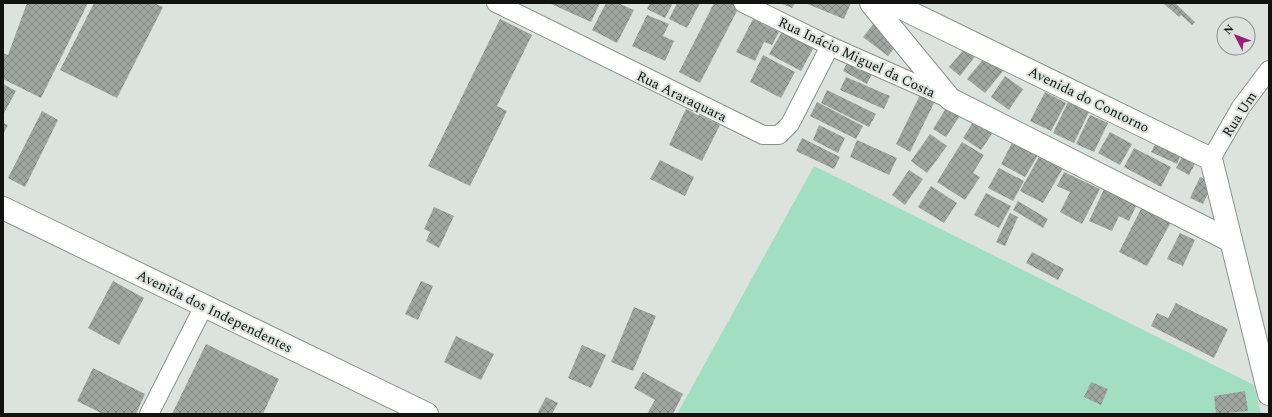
<svg xmlns="http://www.w3.org/2000/svg" width="1272" height="417" viewBox="0 0 1272 417" font-family="Spectral,serif">
<style>
.park{fill:#a2dfc0}
.building{fill:url(#building-cross-hatch)}
.lines{fill:none;stroke-linecap:round;stroke-linejoin:round}
.minor-casing{stroke:#8b928e;stroke-width:20}
.tertiary-casing{stroke:#8b928e;stroke-width:24}
.secondary-casing{stroke:#8b928e;stroke-width:24}
.minor{stroke:#fff;stroke-width:18}
.tertiary{stroke:#fff;stroke-width:22}
.secondary{stroke:#fff;stroke-width:22}
.labels{text-anchor:middle;stroke-width:4;stroke-linejoin:round;paint-order:stroke}
.street-label{font-size:14px;fill:#101312;stroke:#dce3df}
</style>
<defs>
<pattern id="building-cross-hatch" width="8" height="8" patternUnits="userSpaceOnUse"><rect width="8" height="8" fill="#9fa6a2"/><path d="M0 0l8 8M0 8l8-8" fill="none" stroke="#808683"/></pattern>
</defs>
<rect width="100%" height="100%" fill="#dce3df"/>
<!-- park -->
<polygon class="park" points="814,166 1254,385 1261,414 677,414"/>
<!-- building -->
<g class="building">
<polygon points="27,3 88,3 41,98 3,79 3,53 8,55"/>
<polygon points="94,3 154,3 163,7 117,98 60,70"/>
<polygon points="549,3 600,3 591,22"/>
<polygon points="606,3 618,3 634,10 617,43 592,30"/>
<polygon points="650,3 673,3 665,18 647,9"/>
<polygon points="677,3 700,3 687,28 669,19"/>
<polygon points="714,3 731,3 739,7 700,83 679,72"/>
<polygon points="780,3 795,3 792,8"/>
<polygon points="805,3 851,3 844,19"/>
<polygon points="1163,3 1177,3 1176,4 1195,22 1192,25 1181,15 1179,17"/>
<polygon points="647,15 669,24 663,36 674,41 665,61 632,46"/>
<polygon points="500,19 532,35 497,106 507,111 470,186 428,166"/>
<polygon points="753,19 779,32 772,45 764,42 755,61 736,52"/>
<polygon points="874,23 899,42 888,56 863,37"/>
<polygon points="783,30 814,47 801,71 769,54"/>
<polygon points="966,47 976,55 960,76 949,67"/>
<polygon points="763,55 795,72 781,98 750,82"/>
<polygon points="985,57 1003,71 985,93 967,79"/>
<polygon points="849,59 873,72 867,84 843,71"/>
<polygon points="1005,76 1023,89 1009,110 991,97"/>
<polygon points="846,77 890,96 884,109 840,90"/>
<polygon points="3,84 16,91 3,115"/>
<polygon points="827,90 876,114 869,127 821,103"/>
<polygon points="1045,92 1066,103 1051,131 1030,121"/>
<polygon points="921,93 936,99 910,152 896,144"/>
<polygon points="1069,100 1090,110 1074,143 1053,133"/>
<polygon points="817,102 863,126 856,139 810,116"/>
<polygon points="948,105 961,114 946,137 933,129"/>
<polygon points="686,109 720,125 702,161 669,145"/>
<polygon points="42,111 58,120 25,187 8,178"/>
<polygon points="1090,115 1108,123 1094,152 1076,144"/>
<polygon points="975,119 994,131 981,150 963,138"/>
<polygon points="3,123 8,125 3,134"/>
<polygon points="819,125 845,138 838,153 813,140"/>
<polygon points="1110,132 1132,144 1120,165 1098,153"/>
<polygon points="930,134 947,146 927,173 911,161"/>
<polygon points="802,138 840,157 834,169 796,151"/>
<polygon points="1158,139 1183,150 1177,164 1151,152"/>
<polygon points="857,140 897,158 889,175 850,157"/>
<polygon points="1013,141 1038,155 1025,177 1001,164"/>
<polygon points="962,142 984,155 973,173 980,177 965,200 937,182"/>
<polygon points="1134,148 1171,167 1161,187 1124,167"/>
<polygon points="1184,153 1197,160 1189,175 1176,168"/>
<polygon points="1040,155 1063,168 1043,203 1020,191"/>
<polygon points="660,160 694,177 685,196 650,179"/>
<polygon points="999,168 1024,181 1013,201 988,188"/>
<polygon points="909,170 923,179 905,205 892,195"/>
<polygon points="1064,172 1100,189 1082,224 1060,212 1070,192 1057,186"/>
<polygon points="1200,177 1213,183 1203,204 1190,198"/>
<polygon points="931,186 957,203 944,223 918,207"/>
<polygon points="1105,187 1138,202 1129,221 1119,216 1112,231 1089,221"/>
<polygon points="986,193 1011,206 999,228 974,215"/>
<polygon points="1018,201 1048,219 1043,228 1013,210"/>
<polygon points="434,207 454,216 439,248 426,241 430,232 424,229"/>
<polygon points="1142,207 1171,222 1147,266 1119,252"/>
<polygon points="1010,213 1018,217 1005,246 996,242"/>
<polygon points="1180,233 1195,240 1183,266 1167,259"/>
<polygon points="1032,252 1064,269 1058,280 1026,263"/>
<polygon points="113,281 144,298 119,345 88,328"/>
<polygon points="421,281 433,286 418,320 405,314"/>
<polygon points="1176,303 1228,329 1214,358 1151,326 1157,313 1168,318"/>
<polygon points="634,307 656,316 633,371 611,362"/>
<polygon points="456,336 494,354 481,380 444,362"/>
<polygon points="206,344 279,379 263,414 172,414"/>
<polygon points="582,345 606,355 591,388 568,378"/>
<polygon points="93,368 145,394 136,414 103,414 77,401"/>
<polygon points="643,372 683,394 673,414 647,414 655,400 634,388"/>
<polygon points="1091,382 1108,389 1101,405 1084,397"/>
<polygon points="1245,391 1248,411 1216,414 1214,396"/>
<polygon points="546,397 558,403 552,414 537,414"/>
</g>
<g class="lines">
<!-- minor casing -->
<g class="minor-casing">
<g id="minor">
<polyline points="496,3 763,135 779,135 790,124 830,46"/>
<polyline points="743,3 830,46 950,99"/>
<polyline points="1211,159 1241,107 1269,70"/>
<polyline points="149,414 204,306"/>
</g>
</g>
<!-- tertiary casing -->
<g class="tertiary-casing">
<g id="tertiary">
<polyline points="871,3 950,99 1231,241"/>
<polyline points="891,3 1211,159 1269,394"/>
</g>
</g>
<!-- secondary casing -->
<g class="secondary-casing">
<polyline id="secondary" points="3,208 427,414"/>
</g>
<!-- minor -->
<use href="#minor" class="minor"/>
<!-- tertiary -->
<use href="#tertiary" class="tertiary"/>
<!-- secondary -->
<use href="#secondary" class="secondary"/>
</g>
<g class="labels">
<!-- street labels -->
<g class="street-label">
<text transform="translate(857 57) rotate(25)" y="5">Rua Inácio Miguel da Costa</text>
<text transform="translate(682 96) rotate(26)" y="5">Rua Araraquara</text>
<text transform="translate(1089 99) rotate(26)" y="5">Avenida do Contorno</text>
<text transform="translate(1239 114) rotate(-57)" y="5">Rua Um</text>
<text transform="translate(215 311) rotate(26)" y="5">Avenida dos Independentes</text>
</g>
</g>
<!-- border -->
<rect width="1272" height="417" fill="none" stroke="#101312" stroke-width="8"/>
<!-- north arrow -->
<g transform="translate(1236 36) rotate(312)"><circle r="19" fill="#dce3df" stroke="#8a908d"/>
<path d="M0-3L7 15L0 10L-7 15Z" fill="#991e77"/>
<text y="-6" font-size="11" font-weight="bold" text-anchor="middle" fill="#101312">N</text>
</g>
</svg>
